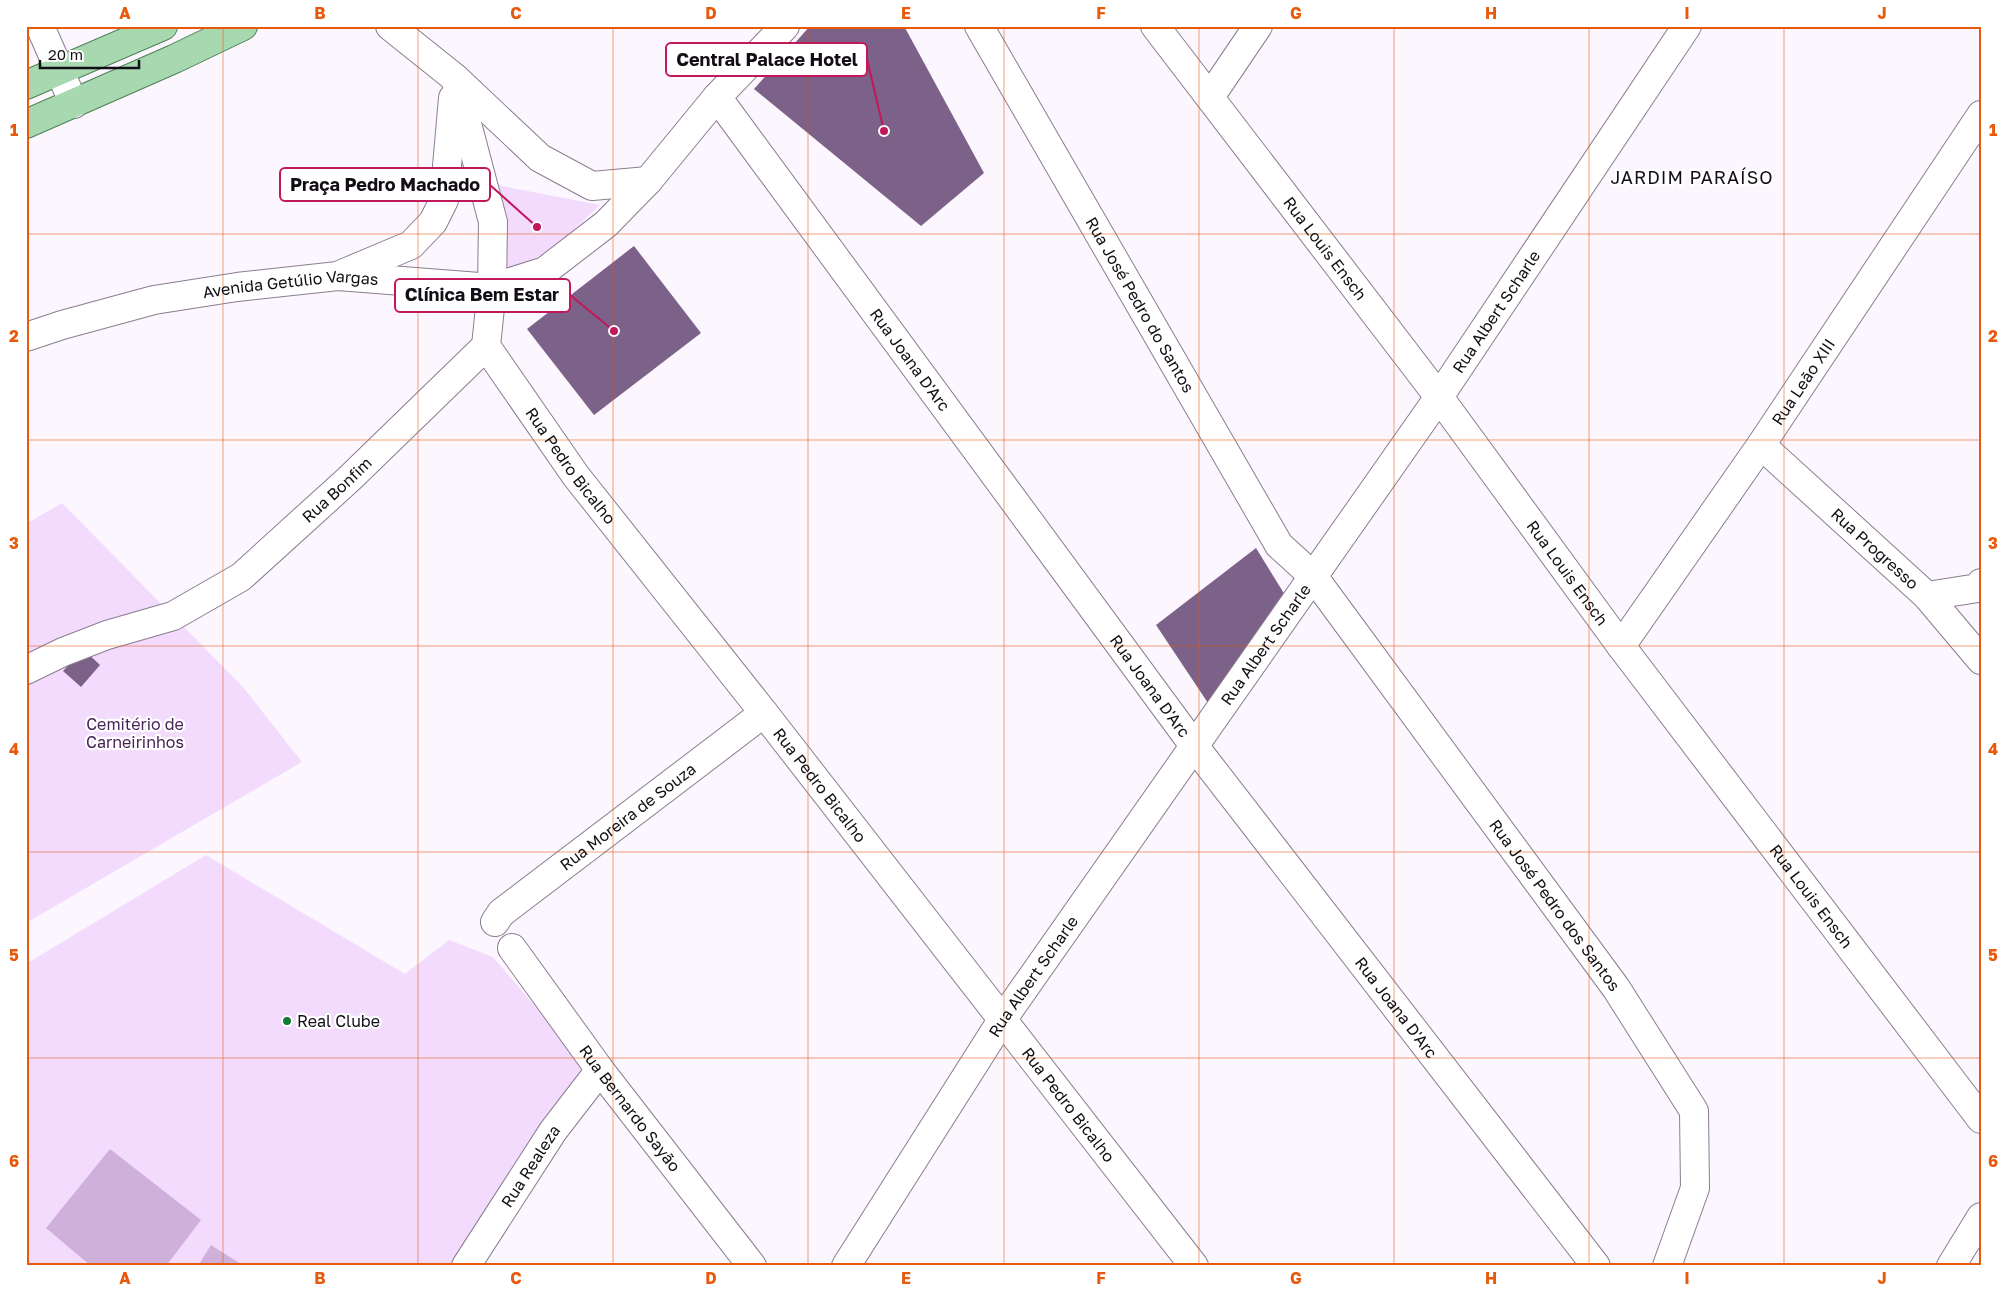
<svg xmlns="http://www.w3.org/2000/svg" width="2007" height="1292" viewBox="0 0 2007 1292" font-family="'Golos Text',sans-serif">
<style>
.green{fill:#f3dbfe}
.water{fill:#ceb0db}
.building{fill:#7c6188}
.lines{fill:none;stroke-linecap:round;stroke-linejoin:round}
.minor-casing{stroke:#8a7d90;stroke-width:30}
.major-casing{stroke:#4e8057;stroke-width:30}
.minor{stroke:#fff;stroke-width:28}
.major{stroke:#a7d8af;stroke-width:28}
.grid{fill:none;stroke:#e8590c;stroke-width:1;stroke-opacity:0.55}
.poi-dot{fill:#0e7c32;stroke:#fff;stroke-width:2}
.labels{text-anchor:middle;stroke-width:4.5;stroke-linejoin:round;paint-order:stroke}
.street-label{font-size:16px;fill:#130e15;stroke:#fff}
.park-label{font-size:16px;fill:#482357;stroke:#fff}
.poi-label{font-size:16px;fill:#130e15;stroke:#fff;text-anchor:start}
.neighbourhood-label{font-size:18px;letter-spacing:1px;fill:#130e15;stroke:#fff}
.leader{fill:none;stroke:#c2185b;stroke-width:2}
.callout-dot{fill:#c2185b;stroke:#fff;stroke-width:2}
.callout{fill:#fff;stroke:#c2185b;stroke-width:2}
.callout-label{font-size:18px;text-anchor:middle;font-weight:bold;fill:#130e15}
.neatline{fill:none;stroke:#e8590c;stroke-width:2}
.grid-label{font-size:16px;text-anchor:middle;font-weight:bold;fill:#e8590c}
</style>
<rect width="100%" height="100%" fill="#fcf6fe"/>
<!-- green -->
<g class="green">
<polygon points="497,185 600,205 552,250 498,275"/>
<polygon points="62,503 243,687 302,762 26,923 26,524"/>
<polygon points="206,855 405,974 449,940 493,957 588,1068 455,1266 26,1266 26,964"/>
</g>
<!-- water -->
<g class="water">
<polygon points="110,1149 201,1220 166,1266 91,1266 46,1228"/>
<polygon points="211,1245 244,1266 198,1266"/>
</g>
<!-- building -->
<g class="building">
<polygon points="810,26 904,26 984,173 921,226 754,89"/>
<polygon points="634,246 701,333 594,415 527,329"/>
<polygon points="1256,548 1285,595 1210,706 1156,625"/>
<polygon points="83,649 100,665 81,687 63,671"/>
</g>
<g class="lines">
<!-- minor casing -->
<g class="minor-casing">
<g id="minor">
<polyline points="40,26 74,104"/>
<polyline points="390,26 455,78 540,158 592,186 648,181"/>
<path id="s1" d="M979,26L1279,545L1313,576L1616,988L1694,1111L1695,1188L1667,1266"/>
<path id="s2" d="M1155,26L1439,397L1621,646L1981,1119"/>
<path id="s3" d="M455,78L493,222L492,288L486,346L576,476L764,713L1194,1266"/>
<path id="s4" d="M717,97L1195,747L1596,1266"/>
<polyline points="1210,97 1258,26"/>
<polyline points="342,274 411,245 433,222 444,200 453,98"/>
<path id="s5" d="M26,337L62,325L154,300L237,287L338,276L492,288L545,271L606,224L648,181L717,97L785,26"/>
<path id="s6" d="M1761,445L1927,596L1981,660"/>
<polyline points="1927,596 1978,588 1981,583"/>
<path id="s7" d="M1621,646L1761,445L1981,115"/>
<path id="s8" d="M26,670L63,652L107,635L173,616L241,577L349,479L486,346"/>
<path id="s9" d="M495,922L501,913L764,713"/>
<path id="s10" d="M512,948L600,1070L752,1266"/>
<path id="s11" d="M466,1266L553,1131L600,1070"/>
<path id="s12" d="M846,1266L1002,1020L1439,397L1687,26"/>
<polyline points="1951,1266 1981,1217"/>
</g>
</g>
<!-- major casing -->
<g class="major-casing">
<g id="major">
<polyline points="26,85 163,26"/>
<polyline points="26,124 174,59 243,26"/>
</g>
</g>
<!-- minor -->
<use href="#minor" class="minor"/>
<!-- major -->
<use href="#major" class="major"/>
</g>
<!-- grid -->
<path class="grid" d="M223,26V1266M418,26V1266M613,26V1266M808,26V1266M1004,26V1266M1199,26V1266M1394,26V1266M1589,26V1266M1784,26V1266M26,234H1981M26,440H1981M26,646H1981M26,852H1981M26,1058H1981"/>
<!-- markers -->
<circle class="poi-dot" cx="287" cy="1021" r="5"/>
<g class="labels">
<!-- street labels -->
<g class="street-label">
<text dy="6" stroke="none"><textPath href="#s2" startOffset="280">Rua Louis Ensch</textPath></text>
<text dy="6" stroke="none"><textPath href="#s5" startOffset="271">Avenida Getúlio Vargas</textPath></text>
<text dy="6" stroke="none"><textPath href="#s1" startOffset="322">Rua José Pedro do Santos</textPath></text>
<text dy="6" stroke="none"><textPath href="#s12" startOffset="1155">Rua Albert Scharle</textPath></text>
<text dy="6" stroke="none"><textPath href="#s4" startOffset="326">Rua Joana D'Arc</textPath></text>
<text dy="6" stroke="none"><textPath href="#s7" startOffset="321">Rua Leão XIII</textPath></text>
<text dy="6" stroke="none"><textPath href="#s3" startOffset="420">Rua Pedro Bicalho</textPath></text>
<text dy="6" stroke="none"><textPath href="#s8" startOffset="365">Rua Bonfim</textPath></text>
<text dy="6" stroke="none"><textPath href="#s6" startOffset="154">Rua Progresso</textPath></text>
<text dy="6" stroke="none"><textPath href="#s2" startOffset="685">Rua Louis Ensch</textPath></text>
<text dy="6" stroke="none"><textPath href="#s12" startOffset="750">Rua Albert Scharle</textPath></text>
<text dy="6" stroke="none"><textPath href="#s4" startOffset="731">Rua Joana D'Arc</textPath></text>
<text dy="6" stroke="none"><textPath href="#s3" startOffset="825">Rua Pedro Bicalho</textPath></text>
<text dy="6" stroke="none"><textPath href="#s9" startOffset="170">Rua Moreira de Souza</textPath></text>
<text dy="6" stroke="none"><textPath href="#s2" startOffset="1090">Rua Louis Ensch</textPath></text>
<text dy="6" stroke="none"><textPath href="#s1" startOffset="1054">Rua José Pedro dos Santos</textPath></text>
<text dy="6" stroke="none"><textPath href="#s12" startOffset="345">Rua Albert Scharle</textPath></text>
<text dy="6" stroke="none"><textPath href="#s4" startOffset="1136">Rua Joana D'Arc</textPath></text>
<text dy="6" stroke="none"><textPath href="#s3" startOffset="1230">Rua Pedro Bicalho</textPath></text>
<text dy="6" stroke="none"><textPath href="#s10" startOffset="199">Rua Bernardo Sayão</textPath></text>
<text dy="6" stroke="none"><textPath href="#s11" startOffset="119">Rua Realeza</textPath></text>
</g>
<!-- park labels -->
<g class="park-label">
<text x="135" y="730">Cemitério de<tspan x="135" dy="18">Carneirinhos</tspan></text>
</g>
<!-- poi labels -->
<g class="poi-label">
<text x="297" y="1027">Real Clube</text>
</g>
<!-- neighbourhood labels -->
<g class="neighbourhood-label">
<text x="1692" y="184">JARDIM PARAÍSO</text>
</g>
</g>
<!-- callouts -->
<path class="leader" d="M884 131L867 59M537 227L490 185M614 331L570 295"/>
<g class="callout-dot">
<circle cx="884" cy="131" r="5"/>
<circle cx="537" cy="227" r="5"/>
<circle cx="614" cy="331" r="5"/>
</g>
<g class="callout">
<rect x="666" y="43" width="201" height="33" rx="5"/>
<rect x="280" y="168" width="210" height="33" rx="5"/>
<rect x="395" y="279" width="175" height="33" rx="5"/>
</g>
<g class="callout-label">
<text x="767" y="66">Central Palace Hotel</text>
<text x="385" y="191">Praça Pedro Machado</text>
<text x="482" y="301">Clínica Bem Estar</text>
</g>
<!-- border -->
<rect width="2007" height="1292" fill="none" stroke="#ffffff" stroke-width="55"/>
<!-- scale -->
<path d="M40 60v8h99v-8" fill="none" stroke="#130e15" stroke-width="2.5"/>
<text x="48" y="60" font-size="15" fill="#130e15" stroke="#ffffff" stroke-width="4" paint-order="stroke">20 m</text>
<rect x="28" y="28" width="1952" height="1236" class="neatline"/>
<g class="grid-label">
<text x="125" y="19">A</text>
<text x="320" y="19">B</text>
<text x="516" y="19">C</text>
<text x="711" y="19">D</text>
<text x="906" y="19">E</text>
<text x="1101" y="19">F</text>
<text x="1296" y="19">G</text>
<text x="1491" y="19">H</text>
<text x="1687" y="19">I</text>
<text x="1882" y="19">J</text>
<text x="14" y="136">1</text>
<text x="1993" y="136">1</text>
<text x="14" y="342">2</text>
<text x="1993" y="342">2</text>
<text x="14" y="549">3</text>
<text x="1993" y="549">3</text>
<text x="14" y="755">4</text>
<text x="1993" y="755">4</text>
<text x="14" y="961">5</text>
<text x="1993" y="961">5</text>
<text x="14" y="1167">6</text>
<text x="1993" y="1167">6</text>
<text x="125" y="1284">A</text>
<text x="320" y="1284">B</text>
<text x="516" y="1284">C</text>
<text x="711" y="1284">D</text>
<text x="906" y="1284">E</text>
<text x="1101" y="1284">F</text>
<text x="1296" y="1284">G</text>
<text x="1491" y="1284">H</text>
<text x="1687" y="1284">I</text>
<text x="1882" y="1284">J</text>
</g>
</svg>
